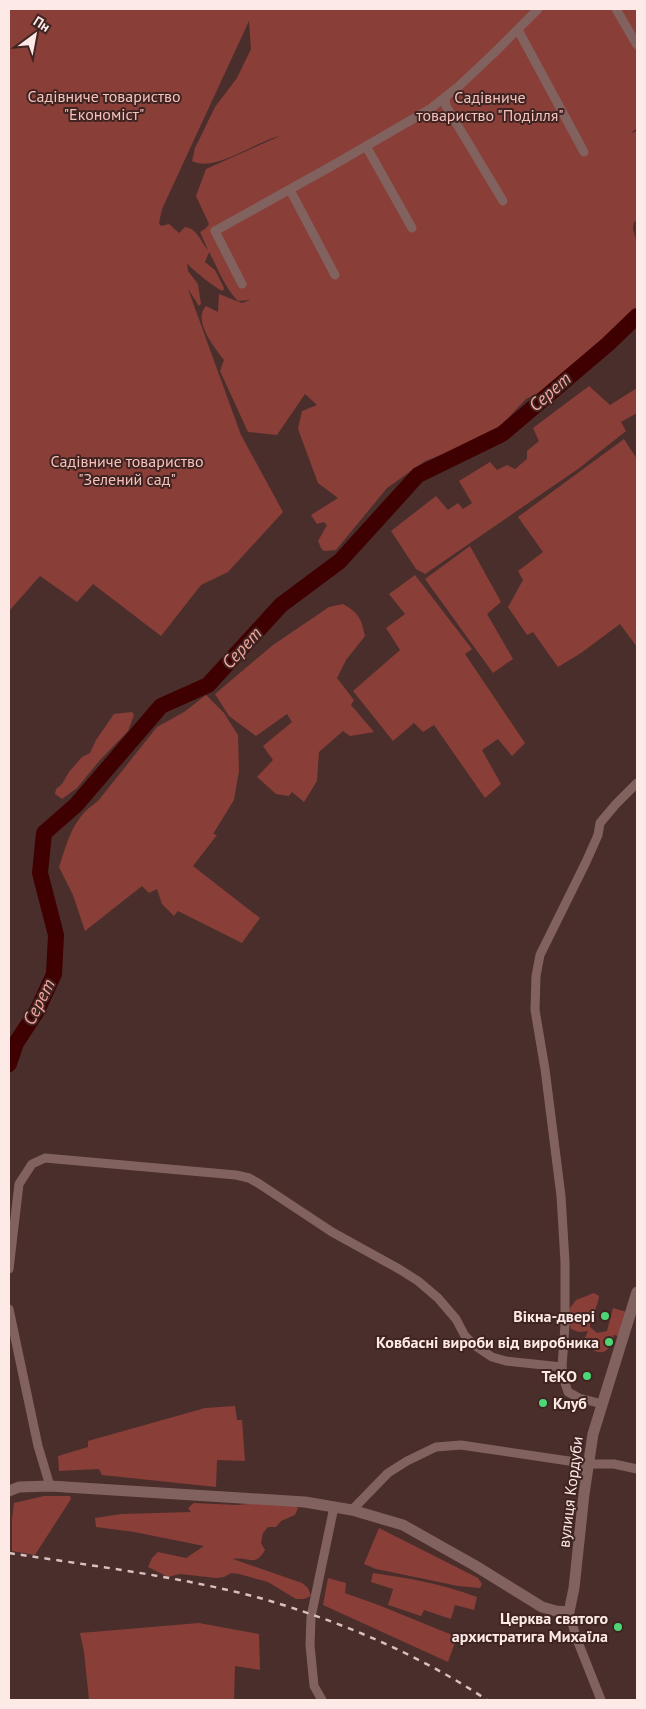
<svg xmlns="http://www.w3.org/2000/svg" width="646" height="1709" viewBox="0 0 646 1709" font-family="'PT Sans',sans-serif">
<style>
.green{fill:#893e38;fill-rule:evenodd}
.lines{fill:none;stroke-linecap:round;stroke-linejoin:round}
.river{stroke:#3f0001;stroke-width:16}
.street{stroke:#82625f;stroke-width:9}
.secondary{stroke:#82625f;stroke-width:11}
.rail{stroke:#d6c1be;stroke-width:2.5;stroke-dasharray:6 6;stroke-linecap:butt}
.poi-dot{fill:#4dd676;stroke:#3f2421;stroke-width:2}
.labels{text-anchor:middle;stroke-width:4;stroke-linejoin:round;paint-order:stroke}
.park-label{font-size:16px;fill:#f6c2bc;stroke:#3f2421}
.poi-label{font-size:16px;font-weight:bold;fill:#fdeae7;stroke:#3f2421;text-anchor:end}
.street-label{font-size:16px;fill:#fdeae7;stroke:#3f2421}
.water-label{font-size:18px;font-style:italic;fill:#f3a79f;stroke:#3f2421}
</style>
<rect width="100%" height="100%" fill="#4a2e2b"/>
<!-- green -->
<g class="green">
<path d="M9,9H637V128L631,133L637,131V221L634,222L633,229L637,243V307L556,385L526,399L492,435L425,461L387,488L336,550L324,551L321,548L318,541L327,525L324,522L317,524L311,515L338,498L318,483L298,429L302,411L317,405L305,394L277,435L248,432L220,371L224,360C215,348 192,320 206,306L218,312L219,294L242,303L250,300L238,301C224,287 218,268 209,252L205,262L215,270L224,288L223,291C218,290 191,269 187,263L188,271L198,284L201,304L199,306L188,289L241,435L283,512L228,572L201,585L161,636L93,584L77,602L40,576L9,611ZM249,21L251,49L237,78L215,107L195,148L192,161C215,173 256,141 280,136L206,169L196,196L209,224L206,228L200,232L208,250C200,241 198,229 185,227L179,233L169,224L161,226L159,223L162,209Z"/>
<polygon points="589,386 610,405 637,388 637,413 621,422 626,431 578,469 425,574 416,569 391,531 436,496 448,510 458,503 463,509 472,503 459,481 490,462 497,470 507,465 515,469 527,459 527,451 539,441 533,428"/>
<polygon points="624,439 637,459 637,647 620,624 581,653 558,667 533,632 527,635 508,607 523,580 518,571 543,552 518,517"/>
<polygon points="470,546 501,602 487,614 513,659 493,673 425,579"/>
<polygon points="415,575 472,649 465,654 525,743 512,756 498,739 482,750 501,784 485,798 434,725 423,732 414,723 393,741 353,691 400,650 386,628 405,614 389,594"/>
<path d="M343,604C359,613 361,618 365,636L346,660L337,678L354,700L351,705L374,732L350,736L343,731L319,752L317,781L304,802L292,792L289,796L276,794L257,777L273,760L263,746L292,722L287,714L256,736L229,716L215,694L273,645L329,607Z"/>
<path d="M206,695L224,713L238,735L239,771L234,800L213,834L217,835L193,866L260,918L242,943L178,911L174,916L162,904L157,889L149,893L142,886L85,931L73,895L59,867C69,838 72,819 98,801L157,727L184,712Z"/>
<polygon points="132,712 134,715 128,731 100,760 77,788 62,799 55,794 56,789 62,784 69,772 82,757 90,753 96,740 114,714"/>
<path d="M594,1293L599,1296C598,1307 591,1315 590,1327L597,1333L607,1331L613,1308L627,1312L619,1336L613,1335C614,1339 613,1342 610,1346C602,1360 588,1347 580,1340L585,1338L588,1331L579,1332L571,1329L567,1312L576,1300Z"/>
<polygon points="235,1406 237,1420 242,1420 245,1461 217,1460 216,1487 102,1475 99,1469 59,1471 58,1456 88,1447 88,1441 205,1408"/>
<polygon points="44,1496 70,1496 71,1499 35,1555 12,1551 12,1519 14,1503"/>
<path d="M268,1502L291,1503L298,1508L295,1515L281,1521L276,1527H268L263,1533L261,1543L265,1550C255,1568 248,1556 233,1559L302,1583L308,1588L311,1596L304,1599H296L268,1582L239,1574L231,1573L224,1577L216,1578L180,1574L168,1577L148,1567L152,1558L158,1552L186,1558L204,1546L134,1532L96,1527L95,1518L121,1514L191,1512L188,1508L194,1503L237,1505Z"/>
<polygon points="379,1528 478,1578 482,1584 480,1588 458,1586 376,1569 364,1564"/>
<path d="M373,1573C408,1578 443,1584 477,1597L474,1610L455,1605L451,1619L424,1610L421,1616L388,1605L393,1589L371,1582Z"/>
<polygon points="328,1578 346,1583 345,1593 381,1606 457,1637 448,1662 323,1605"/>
<polygon points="199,1623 259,1634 260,1670 235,1666 234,1700 89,1700 84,1652 80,1633"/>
</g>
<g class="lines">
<!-- river -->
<polyline class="river" points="9,1064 16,1043 37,1011 54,974 56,935 40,873 44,833 76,805 161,706 208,685 281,605 340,561 418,475 502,434 608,344 637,316"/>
<!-- street -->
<g class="street">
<polyline points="616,9 637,45"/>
<polyline points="518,30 584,152"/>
<polyline points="445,98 446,106 503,201"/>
<polyline points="366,146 412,228"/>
<polyline points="290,190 335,275"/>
<polyline points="242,284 215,231 337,163 430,109 459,86 493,54 538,9"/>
<polyline points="9,1269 19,1184 32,1164 45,1158 236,1175 249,1178 258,1183 332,1232 399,1269 418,1281 438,1298 456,1319 465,1336 474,1345 492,1357 506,1361 562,1367"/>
<polyline points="9,1309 38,1446 50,1486"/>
<polyline points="602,1404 579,1398 568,1392 565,1383 562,1367 565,1325 565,1262 561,1196 545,1069 535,1010 536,976 540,955 586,862 598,835 600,823 616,804 637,783"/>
<polyline points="352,1510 388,1473 407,1461 436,1447 461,1445 589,1464 614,1464 637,1469"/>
<polyline points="569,1612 576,1637 601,1700"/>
<polyline points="322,1700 314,1686 310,1645 311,1617 334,1507"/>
</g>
<!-- secondary -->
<polyline class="secondary" points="9,1491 19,1487 50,1486 305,1502 352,1510 403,1525 474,1565 542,1607 556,1611 569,1612 574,1588 584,1494 593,1434 637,1292"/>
<!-- rail -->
<path class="rail" d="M9,1553C93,1566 185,1577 267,1600C344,1623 420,1655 487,1700"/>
</g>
<!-- markers -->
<g class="poi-dot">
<circle cx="605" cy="1316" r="5"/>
<circle cx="609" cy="1342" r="5"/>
<circle cx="587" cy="1376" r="5"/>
<circle cx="543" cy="1403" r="5"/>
<circle cx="618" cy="1627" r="5"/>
</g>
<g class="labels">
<!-- park labels -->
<g class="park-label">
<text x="104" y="102">Садівниче товариство<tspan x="104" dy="18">"Економіст"</tspan></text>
<text x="490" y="103">Садівниче<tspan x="490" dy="18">товариство "Поділля"</tspan></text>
<text x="127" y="467">Садівниче товариство<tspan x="127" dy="18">"Зелений сад"</tspan></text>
</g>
<!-- poi labels -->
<g class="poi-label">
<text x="595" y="1322">Вікна-двері</text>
<text x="599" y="1348">Ковбасні вироби від виробника</text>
<text x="577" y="1382">ТеКО</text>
<text x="553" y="1409" text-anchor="start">Клуб</text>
<text x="608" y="1624">Церква святого<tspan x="608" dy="18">архистратига Михаїла</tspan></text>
</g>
<!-- street labels -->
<g class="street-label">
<text transform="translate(570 1492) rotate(-83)" y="6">вулиця Кордуби</text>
</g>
<!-- water labels -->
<g class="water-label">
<text transform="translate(550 392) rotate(-41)" y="6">Серет</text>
<text transform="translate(242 648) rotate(-47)" y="6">Серет</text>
<text transform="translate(39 1002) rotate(-63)" y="6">Серет</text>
</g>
</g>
<!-- border -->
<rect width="646" height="1709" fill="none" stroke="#fdeae7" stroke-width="20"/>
<!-- north arrow -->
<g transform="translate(35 35) rotate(32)" stroke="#3f2421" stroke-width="4" paint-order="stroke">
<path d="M0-4L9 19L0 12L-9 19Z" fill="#fdeae7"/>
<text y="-8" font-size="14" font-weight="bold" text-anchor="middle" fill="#fdeae7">Пн</text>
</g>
</svg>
